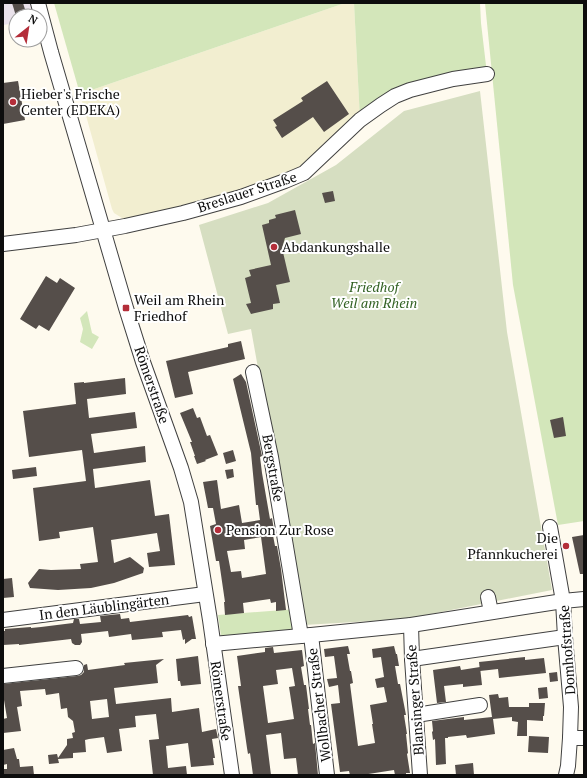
<svg xmlns="http://www.w3.org/2000/svg" width="587" height="778" viewBox="0 0 587 778" font-family="'PT Serif',serif">
<style>
.industrial{fill:#eae2eb}
.farmland{fill:#f2eed0}
.green{fill:#d3e6ba}
.cemetery{fill:#d6dec1}
.building{fill:#554e4a;fill-rule:evenodd}
.lines{fill:none;stroke-linecap:round;stroke-linejoin:round}
.minor-casing{stroke:#404040;stroke-width:16}
.minor{stroke:#fff;stroke-width:14}
.poi-dot{fill:#b42e3a;stroke:#fff;stroke-width:1.5}
.labels{text-anchor:middle;stroke-width:4;stroke-linejoin:round;paint-order:stroke}
.poi-label{font-size:14px;fill:#0d0d0d;stroke:#fff;text-anchor:start}
.street-label{font-size:14px;fill:#0d0d0d;stroke:#fff}
.park-label{font-size:14px;font-style:italic;fill:#316022;stroke:#fff}
</style>
<rect width="100%" height="100%" fill="#fefaee"/>
<!-- industrial -->
<polygon class="industrial" points="3,3 30,3 33,16 16,16 16,23 3,25"/>
<!-- farmland -->
<polygon class="farmland" points="345,3 354,3 360,120 304,173 125,226 122,218 114,213 112,209 80,94"/>
<!-- green -->
<g class="green">
<polygon points="54,3 345,3 80,94"/>
<polygon points="354,3 480,3 481,23 487,74 410,90 360,120"/>
<polygon points="485,3 584,3 584,521 558,525 513,285"/>
<polygon points="87,311 92,333 99,337 92,349 80,342 83,329 80,318"/>
<polygon points="296,609 301,636 222,643 218,615"/>
</g>
<!-- cemetery -->
<polygon class="cemetery" points="480,91 507,332 552,590 406,619 304,625 251,329 228,334 199,225 268,203 336,165 404,111"/>
<!-- building -->
<g class="building">
<polygon points="12,3 23,3 27,16 16,16"/>
<polygon points="18,81 25,120 3,124 3,83"/>
<polygon points="327,81 349,114 324,132 313,117 282,138 275,127 277,126 273,120 303,101 301,98"/>
<polygon points="333,191 335,201 325,203 322,193"/>
<polygon points="295,210 301,234 285,238 282,248 290,282 276,285 280,303 273,304 273,309 251,314 246,304 251,303 245,278 251,276 249,270 271,265 262,225 269,223 269,220 276,218 275,215"/>
<polygon points="46,276 57,283 60,278 75,288 49,331 39,325 36,329 20,319"/>
<polygon points="241,341 245,359 188,372 193,394 175,398 166,361 228,347 228,344"/>
<path d="M241,374L246,382L262,456L260,457L262,473L270,519L272,518L274,530H272L275,546H277L281,569L286,610L276,611V602L271,603L270,599L243,603L244,613L225,615L224,602H225L219,561H216L210,526L216,524L213,508H208L203,482L217,480L221,509L239,505L242,523L260,520L258,505H256L251,453L233,379ZM261,537L266,574L242,578L241,571L231,572L227,551L245,549L244,540Z"/>
<polygon points="125,378 126,394 87,399 89,418 135,412 137,428 91,434 94,453 145,446 146,462 93,469 95,488 150,480 155,516 169,514 175,565 149,567 147,553 160,551 157,533 111,540 114,563 130,557 144,568 143,573 114,583 91,588 58,590 30,588 28,583 39,569 51,570 81,569 80,564 98,562 93,527 59,532 60,538 39,541 33,488 86,481 82,450 29,457 23,411 76,404 74,383 84,382 84,383"/>
<polygon points="193,408 197,418 200,417 207,436 210,435 218,455 205,460 206,461 197,464 194,456 195,456 190,442 192,442 180,413"/>
<polygon points="563,417 566,436 554,438 550,420"/>
<polygon points="233,450 236,461 226,464 223,453"/>
<polygon points="36,467 37,476 13,479 12,470"/>
<polygon points="233,469 234,477 227,479 225,470"/>
<polygon points="584,535 584,574 580,574 572,537"/>
<polygon points="12,578 14,597 3,598 3,579"/>
<polygon points="120,614 121,619 129,618 130,622 188,615 189,617 192,616 196,639 192,639 185,644 185,639 183,640 181,630 162,632 163,637 132,640 131,634 109,637 108,631 81,634 82,642 80,645 75,645 72,643 71,639 19,645 19,644 3,645 3,631 5,631 5,629 31,627 31,628 41,627 73,623 74,619 79,619 80,624 101,622 100,616"/>
<polygon points="348,646 350,654 347,654 350,671 351,671 353,683 350,684 358,746 375,743 372,724 373,724 370,705 387,702 384,687 377,688 375,679 384,677 381,657 373,658 372,649 394,646 396,654 397,654 399,666 395,666 398,684 400,684 406,715 404,715 407,734 406,734 408,753 407,754 410,773 406,773 406,775 395,775 394,770 362,775 350,775 349,771 340,772 331,704 340,703 338,685 329,687 327,679 337,678 334,656 325,657 324,649"/>
<path d="M273,647L274,653L302,650L304,666L301,667L304,685H306L309,709H308L310,725H311L313,744L315,743L318,775H298L296,758L284,759L281,733L266,735L271,775H253L250,753L248,754L247,748L238,686H241L237,656L265,652V648ZM292,668L295,686L289,687L294,719L268,723L263,686L278,684L276,670Z"/>
<polygon points="198,656 201,684 181,686 180,681 178,681 176,659"/>
<polygon points="525,657 525,660 544,658 546,673 499,678 498,669 480,671 479,662"/>
<path d="M164,659L156,665L158,683L114,688L116,704L171,698L172,712L199,708L202,732L216,729L218,738L212,739L215,758H213L214,765L191,767L188,743L166,746L168,768L186,766L187,775H153L149,740L159,739L156,714L135,716L136,727L119,729L122,751L107,753L104,737L89,739L85,740L86,752L73,753V758L58,759L59,763L49,764L48,755L57,754L58,758L67,745V739L73,738L72,733L75,732L73,721L68,717L67,708L61,709L59,693L46,695L45,689L20,691L22,706L17,707L21,731L3,733V719L7,718L4,700L3,684L77,676L81,675L84,672V665L87,664L88,670L125,665L124,663ZM107,699L109,717L92,719L90,701Z"/>
<polygon points="460,666 461,670 480,667 482,685 463,687 463,684 444,686 446,702 437,703 433,670"/>
<polygon points="557,672 558,681 550,682 549,673"/>
<polygon points="547,687 548,698 539,699 538,688"/>
<polygon points="498,694 499,698 508,697 509,707 529,707 529,703 545,703 544,716 543,716 543,721 527,720 527,736 517,736 518,722 512,721 512,717 493,719 495,734 467,738 466,735 448,737 448,738 445,738 446,764 436,765 435,739 433,740 432,732 433,731 432,721 464,717 464,720 492,717 489,695"/>
<polygon points="529,736 549,737 548,753 528,752"/>
<polygon points="14,748 17,759 19,759 20,767 33,766 34,775 3,775 3,769 7,769 7,764 3,765 3,750"/>
<polygon points="473,763 474,775 456,775 455,765"/>
</g>
<g class="lines">
<!-- minor casing -->
<g class="minor-casing">
<g id="minor">
<polyline points="38,3 51,52 126,308 143,362 181,468 191,502 210,620 232,775"/>
<polyline points="3,244 76,235 125,226 183,213 241,197 285,181 304,173 360,120 381,105 395,96 410,90 453,79 487,74"/>
<polyline points="253,372 271,457 301,636"/>
<polyline points="550,527 563,601 565,637 571,707 570,738 568,766 566,775"/>
<polyline points="488,597 491,612"/>
<polyline points="3,620 205,594"/>
<polyline points="411,625 412,659 420,775"/>
<polyline points="311,635 327,775"/>
<polyline points="213,644 301,636 411,625 563,601 584,599"/>
<polyline points="412,659 565,637"/>
<polyline points="3,676 76,668"/>
<polyline points="416,715 480,705"/>
<polyline points="570,738 584,738"/>
</g>
</g>
<!-- minor -->
<use href="#minor" class="minor"/>
</g>
<!-- markers -->
<g class="poi-dot">
<circle cx="13" cy="102" r="4"/>
<circle cx="274" cy="247" r="4"/>
<rect x="122" y="304" width="8" height="8" rx="2"/>
<circle cx="218" cy="530" r="4"/>
<circle cx="566" cy="546" r="4"/>
</g>
<g class="labels">
<!-- poi labels -->
<g class="poi-label">
<text x="21" y="99">Hieber's Frische<tspan x="21" dy="16">Center (EDEKA)</tspan></text>
<text x="282" y="252">Abdankungshalle</text>
<text x="134" y="305">Weil am Rhein<tspan x="134" dy="16">Friedhof</tspan></text>
<text x="226" y="535">Pension Zur Rose</text>
<text x="558" y="543" text-anchor="end">Die<tspan x="558" dy="16">Pfannkucherei</tspan></text>
</g>
<!-- street labels -->
<g class="street-label">
<text transform="translate(247 192) rotate(-18)" y="5">Breslauer Straße</text>
<text transform="translate(152 385) rotate(71)" y="5">Römerstraße</text>
<text transform="translate(273 468) rotate(80)" y="5">Bergstraße</text>
<text transform="translate(104 607) rotate(-7)" y="5">In den Läublingärten</text>
<text transform="translate(567 650) rotate(-94)" y="5">Domhofstraße</text>
<text transform="translate(415 700) rotate(-94)" y="5">Blansinger Straße</text>
<text transform="translate(221 701) rotate(82)" y="5">Römerstraße</text>
<text transform="translate(319 705) rotate(-97)" y="5">Wollbacher Straße</text>
</g>
<!-- park labels -->
<g class="park-label">
<text x="374" y="292">Friedhof<tspan x="374" dy="16">Weil am Rhein</tspan></text>
</g>
</g>
<!-- border -->
<rect width="587" height="778" fill="none" stroke="#0d0d0d" stroke-width="8"/>
<!-- north arrow -->
<g transform="translate(28 28) rotate(30)"><circle r="19" fill="#ffffff" stroke="#9e9e9e"/>
<path d="M0-3L7 15L0 10L-7 15Z" fill="#b42e3a"/>
<text y="-6" font-size="11" font-weight="bold" text-anchor="middle" fill="#0d0d0d">N</text>
</g>
</svg>
